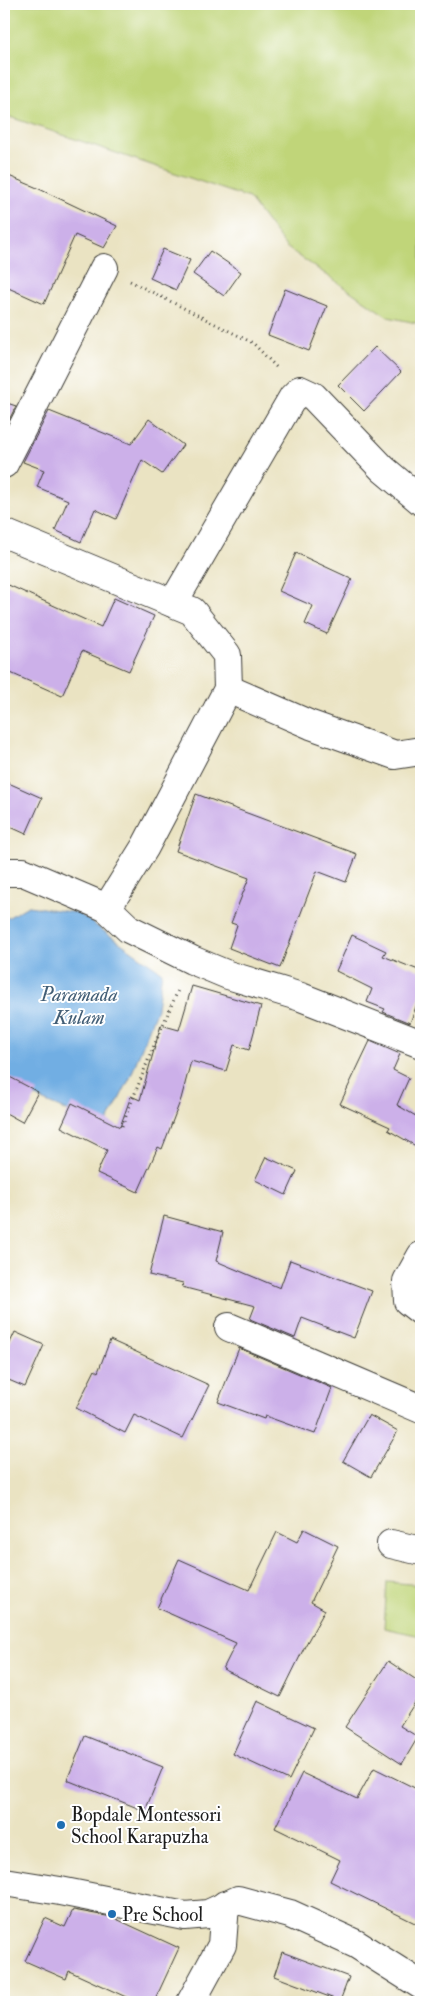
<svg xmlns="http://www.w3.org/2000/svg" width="425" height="2006" viewBox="0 0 425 2006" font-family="'IM FELL Double Pica',serif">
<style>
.green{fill:#c0d579;stroke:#6e784a}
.water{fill:#71aee3;stroke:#466580}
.building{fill:#ccb0e9}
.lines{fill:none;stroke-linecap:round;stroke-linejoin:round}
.street-casing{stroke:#3b3a35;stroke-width:30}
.path{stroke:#3b3a35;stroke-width:3;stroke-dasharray:1 4;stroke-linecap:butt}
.street{stroke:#fff;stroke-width:28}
.poi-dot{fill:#1f6fb2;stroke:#fff;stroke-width:2}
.labels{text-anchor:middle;stroke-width:4;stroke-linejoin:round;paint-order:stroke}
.poi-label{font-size:19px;fill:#1c1c1c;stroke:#fff;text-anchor:start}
.water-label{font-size:20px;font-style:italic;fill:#425e76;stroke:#fff}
</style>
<rect width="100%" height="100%" fill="#fff"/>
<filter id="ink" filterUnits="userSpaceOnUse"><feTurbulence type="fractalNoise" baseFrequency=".02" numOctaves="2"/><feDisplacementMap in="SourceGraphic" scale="10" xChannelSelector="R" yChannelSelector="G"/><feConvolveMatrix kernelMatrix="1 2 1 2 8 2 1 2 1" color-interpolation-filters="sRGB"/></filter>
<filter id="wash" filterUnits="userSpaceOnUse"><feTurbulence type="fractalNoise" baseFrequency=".0096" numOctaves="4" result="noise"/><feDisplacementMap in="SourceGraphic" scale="20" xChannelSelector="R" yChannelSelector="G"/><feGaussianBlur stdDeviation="1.12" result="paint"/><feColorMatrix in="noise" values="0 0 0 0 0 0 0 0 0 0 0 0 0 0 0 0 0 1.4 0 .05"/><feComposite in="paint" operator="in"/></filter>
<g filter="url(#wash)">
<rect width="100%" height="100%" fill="#eae3c2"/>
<!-- green -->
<g class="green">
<polygon points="4,4 421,4 421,324 388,317 286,247 249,198 4,115"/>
<polygon points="387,1582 421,1585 421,1636 384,1628"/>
</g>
<!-- water -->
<polygon class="water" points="28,906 78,913 162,972 157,1008 130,1078 105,1127 39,1099 4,1076 4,920"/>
<g id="blocks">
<!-- building -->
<g class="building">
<polygon points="4,174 35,187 117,226 104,248 75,235 44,304 4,286"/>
<polygon points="163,249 190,260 176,290 150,278"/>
<polygon points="210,251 241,272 224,296 193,274"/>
<polygon points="285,289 327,306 309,351 268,335"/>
<polygon points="375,347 401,372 364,411 338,385"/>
<polygon points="4,402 16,406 4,430"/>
<polygon points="49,411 131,444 149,419 183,445 162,474 142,460 116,519 95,509 81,542 55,530 68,500 37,487 44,470 23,462"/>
<polygon points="296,553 352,579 327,634 305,624 313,606 279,591"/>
<polygon points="4,583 101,627 114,598 154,616 129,671 82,651 62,696 4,670"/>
<polygon points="4,781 42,798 26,834 4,824"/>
<polygon points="196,794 357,854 346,882 317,871 280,968 229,948 237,925 231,923 249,878 176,851"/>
<polygon points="352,935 386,951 383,956 421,971 421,993 410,1023 383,1012 385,1009 367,1002 372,989 336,971"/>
<polygon points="192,986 261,1006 249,1050 234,1045 226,1071 191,1061 181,1099 162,1149 158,1147 138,1192 97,1173 107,1150 61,1127 72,1103 120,1127 131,1096 140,1100 161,1025 179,1030"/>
<polygon points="370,1041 400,1054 393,1070 409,1078 397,1105 421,1119 421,1149 388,1130 390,1127 340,1104"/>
<polygon points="4,1074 38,1092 22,1122 4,1112"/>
<polygon points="266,1157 297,1171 286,1195 255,1180"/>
<polygon points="164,1216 223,1232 216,1261 280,1288 290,1260 372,1291 354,1338 302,1318 295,1338 250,1319 255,1306 182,1287 183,1283 149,1275"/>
<polygon points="15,1332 44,1345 25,1387 4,1378 4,1356"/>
<polygon points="110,1340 209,1385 183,1438 134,1415 125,1433 76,1408 95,1370 98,1372"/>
<polygon points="239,1348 332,1388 315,1434 265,1416 264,1419 218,1402"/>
<polygon points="369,1415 398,1431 371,1477 343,1461"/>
<polygon points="304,1529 338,1546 311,1602 325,1610 305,1646 280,1697 223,1669 236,1643 157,1608 179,1559 249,1590 277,1532 297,1542"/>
<polygon points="388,1661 421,1683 421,1693 400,1726 418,1737 402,1764 345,1727"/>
<polygon points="257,1701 314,1728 289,1780 233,1754"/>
<polygon points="85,1736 163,1767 145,1811 67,1780"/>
<polygon points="374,1768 421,1791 421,1926 330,1881 340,1860 275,1828 302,1773 357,1799"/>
<polygon points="73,1910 112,1917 179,1948 154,2002 137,2002 69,1971 66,1979 25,1961 45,1918 65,1927"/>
<polygon points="282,1952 349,1977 340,2001 274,1976"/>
</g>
</g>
</g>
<g filter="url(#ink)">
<use href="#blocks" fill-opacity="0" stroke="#3b3a35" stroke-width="1"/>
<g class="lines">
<!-- street casing -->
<g class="street-casing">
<g id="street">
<polyline points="4,464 104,268"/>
<polyline points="4,533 192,611 227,655 228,689 145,847 107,908 23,872 4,872"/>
<polyline points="173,603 293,397 300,390 313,396 383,469 421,501"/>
<polyline points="228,689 311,725 395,755 421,751"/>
<polyline points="107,908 129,929 192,960 228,975 301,997 421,1044"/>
<polyline points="421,1256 407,1281 408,1301 421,1311"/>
<polyline points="229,1327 421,1409"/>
<polyline points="391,1544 421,1551"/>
<polyline points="4,1882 60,1891 185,1916 208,1914 238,1900 290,1914 356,1944 421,1985"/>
<polyline points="191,2002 222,1945 225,1905"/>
</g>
</g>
<!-- path -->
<g class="path">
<polyline points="130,281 253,343 278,369"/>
<polyline points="122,1126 153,1048 179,988"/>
</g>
<!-- street -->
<use href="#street" class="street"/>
</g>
</g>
<!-- markers -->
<g class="poi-dot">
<circle cx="61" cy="1825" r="5"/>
<circle cx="112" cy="1914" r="5"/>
</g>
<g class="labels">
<!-- poi labels -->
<g class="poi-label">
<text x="71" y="1821">Bopdale Montessori<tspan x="71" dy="22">School Karapuzha</tspan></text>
<text x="122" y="1921">Pre School</text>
</g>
<!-- water labels -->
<g class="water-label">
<text x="79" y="1001">Paramada<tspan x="79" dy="23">Kulam</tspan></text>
</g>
</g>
<!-- margin -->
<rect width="425" height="2006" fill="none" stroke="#fff" stroke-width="20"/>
</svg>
